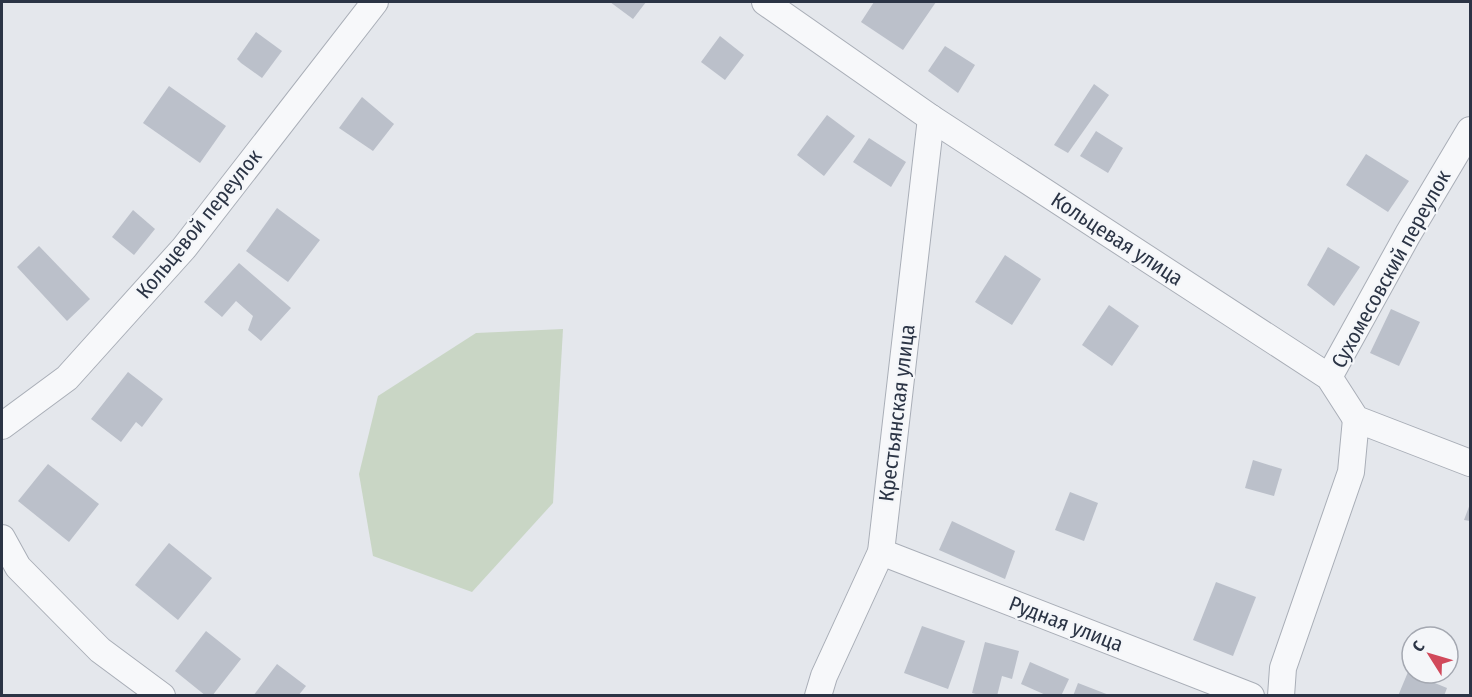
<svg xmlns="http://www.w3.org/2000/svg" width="1472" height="697" viewBox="0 0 1472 697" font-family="'Fira Sans Condensed',sans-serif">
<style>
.green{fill:#c9d6c5}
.building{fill:#bbc0ca}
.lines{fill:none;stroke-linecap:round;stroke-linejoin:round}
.minor-casing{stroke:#a9aeb7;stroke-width:28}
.minor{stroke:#f7f8fa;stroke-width:26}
.labels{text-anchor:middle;stroke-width:4.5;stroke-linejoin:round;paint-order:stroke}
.street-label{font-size:21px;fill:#2b3445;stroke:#f4f6f9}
</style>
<rect width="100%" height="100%" fill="#e4e7ec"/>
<!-- green -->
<polygon class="green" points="563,329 553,503 472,592 373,556 359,474 378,396 476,333"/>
<!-- building -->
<g class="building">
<polygon points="610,2 646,2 633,19"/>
<polygon points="874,2 936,2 903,50 861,22"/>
<polygon points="256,32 282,51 262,78 241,63 237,59"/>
<polygon points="720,36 744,55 725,80 701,62"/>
<polygon points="945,46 975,65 958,93 928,71"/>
<polygon points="1094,84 1109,95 1068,153 1054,145"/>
<polygon points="169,86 226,126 200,163 143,123"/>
<polygon points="362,97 394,124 373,151 339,128"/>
<polygon points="827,115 855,136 824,176 797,155"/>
<polygon points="1096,131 1123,148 1108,173 1080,156"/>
<polygon points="869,138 906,162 891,187 853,162"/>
<polygon points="1366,154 1409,181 1388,212 1346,185"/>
<polygon points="277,208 320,240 288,282 246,251"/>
<polygon points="133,210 155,229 134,255 112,237"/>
<polygon points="39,246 90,299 67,321 17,267"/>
<polygon points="1328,247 1360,267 1334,306 1307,285"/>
<polygon points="1005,255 1041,279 1012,325 975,302"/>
<polygon points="239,263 291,308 261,341 248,330 253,316 236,301 222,317 204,302"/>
<polygon points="1109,305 1139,326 1112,366 1082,345"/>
<polygon points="1391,309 1420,322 1399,366 1370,353"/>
<polygon points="128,372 163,399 142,427 136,422 121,442 91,419"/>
<polygon points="1253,460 1282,469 1274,496 1245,488"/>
<polygon points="48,464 99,504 69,542 18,501"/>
<polygon points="1070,492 1098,503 1084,541 1055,530"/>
<polygon points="1470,504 1470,521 1464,520"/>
<polygon points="952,521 1015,551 1005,579 939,550"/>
<polygon points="169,543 212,578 178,620 135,585"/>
<polygon points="1216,582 1256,597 1233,656 1193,640"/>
<polygon points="922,626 965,641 948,689 904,673"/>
<polygon points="206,631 241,659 212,696 206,696 175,671"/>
<polygon points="985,642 1019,651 1012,679 1002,676 997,696 983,696 972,693"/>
<polygon points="1030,662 1069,679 1061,696 1048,696 1021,684"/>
<polygon points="277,664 306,686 298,696 253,696"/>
<polygon points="1408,672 1447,688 1444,696 1398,696"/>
<polygon points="1078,683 1109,695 1109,696 1073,696"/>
</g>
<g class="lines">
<!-- minor casing -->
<g class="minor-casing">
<g id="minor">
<polyline points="765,2 931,118 1329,377 1356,419 1470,463"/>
<polyline points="1329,377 1408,234 1470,130"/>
<polyline points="2,426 67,378 184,248 375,2"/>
<polyline points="2,538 18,567 100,650 162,696"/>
<polyline points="881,552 1251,696"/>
<polyline points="818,696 824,676 881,552 931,118"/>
<polyline points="1281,696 1283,668 1351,472 1356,419"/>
</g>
</g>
<!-- minor -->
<use href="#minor" class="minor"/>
</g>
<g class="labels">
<!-- street labels -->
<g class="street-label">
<text transform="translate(199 224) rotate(-51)" y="7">Кольцевой переулок</text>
<text transform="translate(1117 239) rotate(33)" y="7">Кольцевая улица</text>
<text transform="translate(1391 269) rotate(-61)" y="7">Сухомесовский переулок</text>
<text transform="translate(897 413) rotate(-83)" y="7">Крестьянская улица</text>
<text transform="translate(1066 624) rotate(21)" y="7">Рудная улица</text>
</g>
</g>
<!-- border -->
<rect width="1472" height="697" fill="none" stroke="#2b3445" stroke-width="6"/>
<!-- north arrow -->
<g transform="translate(1430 655) rotate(307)"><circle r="28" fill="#f4f6f9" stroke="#a4a8b1" stroke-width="1.5"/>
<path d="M0-4.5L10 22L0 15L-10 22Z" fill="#d1495b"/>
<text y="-9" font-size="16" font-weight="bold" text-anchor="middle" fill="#2b3445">С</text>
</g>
</svg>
